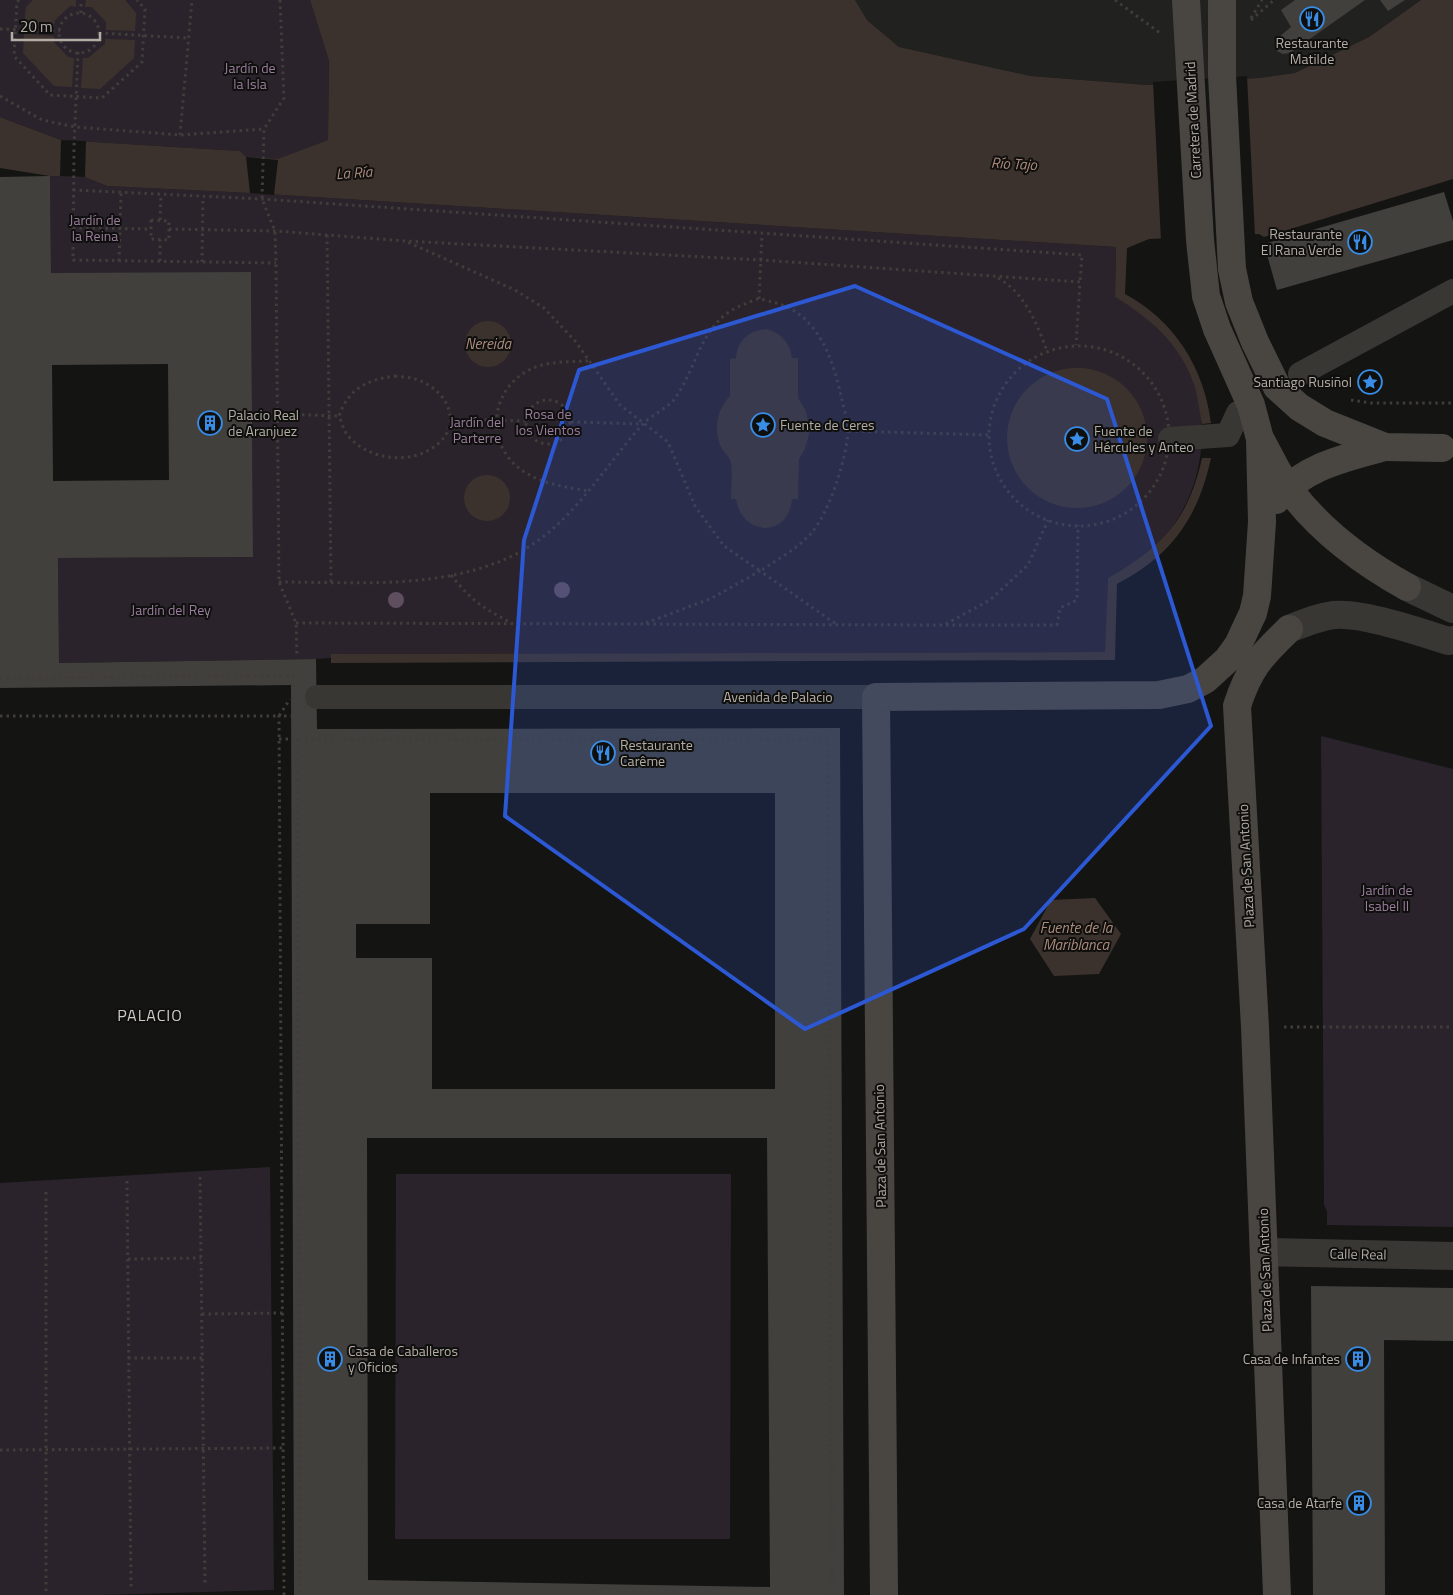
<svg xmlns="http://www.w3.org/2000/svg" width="1453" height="1595" viewBox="0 0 1453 1595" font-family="'Titillium Web',sans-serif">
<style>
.built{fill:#21211f}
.green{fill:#2a232b}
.water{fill:#3c322d}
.pier{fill:#141413}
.building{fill:#41403d;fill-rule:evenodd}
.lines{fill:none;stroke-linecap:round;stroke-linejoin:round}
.path{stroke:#403d3a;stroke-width:3;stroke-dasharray:2.5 4;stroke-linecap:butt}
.pedestrian{stroke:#393734;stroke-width:24}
.minor{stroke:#393734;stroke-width:28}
.secondary{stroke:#494642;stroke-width:28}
.tree{fill:#5e4e5f}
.marked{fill:#2c58d3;fill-opacity:0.2;stroke:#2c58d3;stroke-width:4;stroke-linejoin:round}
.labels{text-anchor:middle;stroke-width:4;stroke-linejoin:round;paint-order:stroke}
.poi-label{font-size:14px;fill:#b4ada5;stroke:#0f0f0e;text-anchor:start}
.park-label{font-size:14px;fill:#9b7d9e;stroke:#0f0f0e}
.street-label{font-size:14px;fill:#b4ada5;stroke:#0f0f0e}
.water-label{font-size:15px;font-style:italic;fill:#ad8c7d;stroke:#0f0f0e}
.quarter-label{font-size:16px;letter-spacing:1px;fill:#d0ccc6;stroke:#0f0f0e}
</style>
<rect width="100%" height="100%" fill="#141413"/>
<!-- built -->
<polygon class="built" points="855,0 1421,0 1369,37 1295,73 1259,78 1146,85 1031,76 899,47 867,20"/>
<!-- green -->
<g class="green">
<polygon points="0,0 310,0 329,61 328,140 278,160 246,157 240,151 61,140 0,117"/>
<path d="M50,176L85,177L107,186L250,193L1116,247L1115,297C1130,305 1144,314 1156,325C1217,381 1215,479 1163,539C1148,556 1127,567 1108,578L1106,652L332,654L331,658L316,659L59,663L58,558L253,557L251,273H51Z"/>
<polygon points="1321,736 1453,769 1453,1227 1327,1225 1327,1211 1324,1205"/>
<polygon points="270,1167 274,1590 102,1595 0,1595 0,1183"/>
<polygon points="396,1174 731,1174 730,1539 395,1539"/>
</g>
<!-- water -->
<g class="water">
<polygon points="33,0 76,0 76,7 70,6 55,20 54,27 24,25 26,7"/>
<polygon points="86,0 125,0 136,13 135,31 106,30 106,22 92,7 85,7"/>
<path d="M310,0H855L867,20L899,47L1031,76L1146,85L1259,78L1295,73L1369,37L1421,0H1453V179L1264,237L1259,234L1149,239L1127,248L1125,294C1175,321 1204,368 1211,423L1202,424C1199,410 1198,395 1193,382C1180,344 1149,317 1115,297L1116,247L250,193L107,186L85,177L50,176L0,168V117L61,140L240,151L246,157L278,159L328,140L329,61Z"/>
<polygon points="24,34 54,36 54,42 68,57 74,58 72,87 54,86 23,53"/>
<polygon points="105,39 135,40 134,58 100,89 81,88 83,58 88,58 105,44"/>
<circle cx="488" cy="344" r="23"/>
<path d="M766,329C782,333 790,343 792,358H798V398L806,411L810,431L805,449L799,459L798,499H792C789,538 742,537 736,499H731C731,490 733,467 730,460C728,455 723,452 721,447C713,430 717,409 730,396V359L736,358C738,340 748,331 766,329Z"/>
<circle cx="1077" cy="438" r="70"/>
<path d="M1202,458H1211C1198,518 1171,556 1117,584L1115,660L331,663V654L1105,652L1108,578C1162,547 1188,521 1202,458Z"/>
<circle cx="487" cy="498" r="23"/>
<polygon points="1095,898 1121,934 1099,974 1054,976 1030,939 1051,900"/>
</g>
<!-- pier -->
<g class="pier">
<polygon points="1247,76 1255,236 1161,241 1153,82"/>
<polygon points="61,140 86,141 85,177 60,176"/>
<polygon points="246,157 278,160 274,195 250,193"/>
</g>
<!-- building -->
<g class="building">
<polygon points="1295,0 1365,0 1290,53 1283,54 1277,51 1276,44 1279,37 1291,27 1281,10"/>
<polygon points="1380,0 1405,0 1388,11"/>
<path d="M50,176L51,273L251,272L253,557L58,558L59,663L316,659L317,729L840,728L844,1595H294L291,685L0,688V177ZM168,364L169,480L53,481L52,365ZM430,793H775V1089H432V958H356V924H430ZM367,1138H767L770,1587L368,1580Z"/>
<polygon points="1444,192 1453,221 1453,240 1277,290 1264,244"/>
<polygon points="1311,1286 1453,1288 1453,1341 1384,1340 1385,1595 1313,1595"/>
</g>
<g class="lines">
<!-- path -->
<g class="path">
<polyline points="19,0 17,2 14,56 50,95 102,98 142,62 145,9 137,0"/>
<polyline points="280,0 284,98 264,129 262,199 275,231 276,263 279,582 296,623 297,657"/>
<polyline points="1115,0 1160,33"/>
<polyline points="81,13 81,0"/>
<circle cx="79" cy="33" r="20"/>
<polyline points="1251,18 1262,0"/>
<polyline points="1251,20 1274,0"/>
<polyline points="0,29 60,31"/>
<polyline points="99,33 189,38"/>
<polyline points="78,52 74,146 73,260 276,263"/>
<polyline points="0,96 42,120 75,127 180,135 264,129"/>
<polyline points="180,135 192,0"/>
<polyline points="73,190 262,199 1082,255 1080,282"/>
<polygon points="151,220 169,221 169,240 151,239"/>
<polyline points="160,220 161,195"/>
<polyline points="73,228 151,229"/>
<polyline points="169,229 275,231 405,241 761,260 1080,282 1076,345"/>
<polyline points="327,235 331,582"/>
<polyline points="119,261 121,193"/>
<polyline points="160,261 160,240"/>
<polyline points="202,262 203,197"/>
<path d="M998,278C1025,293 1037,324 1047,351"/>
<polyline points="759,299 762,234"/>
<circle cx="1079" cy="436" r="90"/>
<path d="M588,361C569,362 548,361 531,369C489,389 484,445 523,471C542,484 566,487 588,491"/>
<path d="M395,376C402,377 411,377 418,380C444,389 463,419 440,442C415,466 370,461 349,437C344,432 342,423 339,416C349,388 367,380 395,376Z"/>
<circle cx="548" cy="422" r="22"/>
<polyline points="1351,400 1371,403 1453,403"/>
<polyline points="276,414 339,416"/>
<polyline points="452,419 526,421"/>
<polyline points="571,422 642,424"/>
<polyline points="849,431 989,435"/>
<path d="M451,575C472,602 484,608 513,624"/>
<path d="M279,582C355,582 439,590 510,557C567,531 600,473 640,427C650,415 668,409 676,397C699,363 701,320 745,304C749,303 754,299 758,299C762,299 768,301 772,302C818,312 833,359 842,400C844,410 849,423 848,433C846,459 830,510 813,531C799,548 778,559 760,571L724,546L695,506L668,442L620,405L576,342L544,308L515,290L405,241"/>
<polyline points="296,623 944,625 990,600 1028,565 1048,520"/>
<polyline points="646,623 712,598 760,571 836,624"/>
<polyline points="946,625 1057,625 1060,608 1077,600 1078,525"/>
<polyline points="0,678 299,676"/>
<polyline points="0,716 279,716 290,699"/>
<polyline points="279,739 828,739 832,1595"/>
<polyline points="297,739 300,1595"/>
<polyline points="1284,1027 1453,1027"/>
<polyline points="200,1177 205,1585"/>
<polyline points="127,1181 131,1587"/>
<polyline points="128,1259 201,1258"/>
<polyline points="202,1314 283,1313"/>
<polyline points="128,1358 202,1358"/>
<polyline points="0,1450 283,1448"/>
<polyline points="46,1591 46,1189"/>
<polyline points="284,1595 279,716 291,716"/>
</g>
<!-- pedestrian -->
<g class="pedestrian">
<polyline points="1300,374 1453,291"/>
<polyline points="1170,439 1228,435 1238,413"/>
<polyline points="317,697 876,697"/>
</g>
<!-- minor -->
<g class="minor">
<polyline points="1407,587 1453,609"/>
<path d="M1289,629C1304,623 1318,617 1334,615C1361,612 1421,632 1448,641L1453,640"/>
<polyline points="1264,1252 1453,1256"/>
</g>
<!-- secondary -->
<g class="secondary">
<polyline points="1222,0 1222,75 1232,269 1239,302 1255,342 1277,387 1299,407 1325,423 1385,447 1442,448"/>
<path d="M1262,442C1271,458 1278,475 1289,489C1320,531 1362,562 1407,587"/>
<path d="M1276,500C1304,466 1345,458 1385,447"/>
<polyline points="884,1595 876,697 1159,695 1188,689 1205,680 1228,659 1238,645 1253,613 1257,596 1262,522 1260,439 1251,405 1217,329 1206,296 1200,240 1186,0"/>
<path d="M1277,1595L1255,1027L1237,706C1249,668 1261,656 1289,629"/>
</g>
</g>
<!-- trees -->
<g class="tree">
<circle cx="562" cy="590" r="8"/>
<circle cx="396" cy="600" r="8"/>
</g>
<!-- marked area -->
<path class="marked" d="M855,286L1107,399L1211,726L1024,929L805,1029L505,816L524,540L579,370Z"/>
<!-- icons -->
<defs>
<g id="restaurant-ring" transform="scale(1.25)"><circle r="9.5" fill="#0f0f0e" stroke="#398de6" stroke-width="1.5"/><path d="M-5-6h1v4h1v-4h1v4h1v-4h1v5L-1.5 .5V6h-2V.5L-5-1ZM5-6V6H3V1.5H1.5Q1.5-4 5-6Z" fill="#398de6"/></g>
<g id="sight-ring" transform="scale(1.25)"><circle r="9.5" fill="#0f0f0e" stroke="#398de6" stroke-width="1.5"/><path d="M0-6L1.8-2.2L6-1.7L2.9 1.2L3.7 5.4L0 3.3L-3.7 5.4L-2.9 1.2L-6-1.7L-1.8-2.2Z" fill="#398de6"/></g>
<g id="building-ring" transform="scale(1.25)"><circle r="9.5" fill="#0f0f0e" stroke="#398de6" stroke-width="1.5"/><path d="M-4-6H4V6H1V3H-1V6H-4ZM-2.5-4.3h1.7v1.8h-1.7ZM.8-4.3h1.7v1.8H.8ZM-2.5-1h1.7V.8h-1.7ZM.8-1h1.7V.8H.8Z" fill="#398de6"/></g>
</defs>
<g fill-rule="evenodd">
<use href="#restaurant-ring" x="1312" y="19"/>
<use href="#restaurant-ring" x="1360" y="242"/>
<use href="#sight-ring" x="1370" y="382"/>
<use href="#building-ring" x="210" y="423"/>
<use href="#sight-ring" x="763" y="425"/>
<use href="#sight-ring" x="1077" y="439"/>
<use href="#restaurant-ring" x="603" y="753"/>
<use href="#building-ring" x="330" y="1359"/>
<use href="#building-ring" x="1358" y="1359"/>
<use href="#building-ring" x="1359" y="1503"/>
</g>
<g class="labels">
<!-- poi labels -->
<g class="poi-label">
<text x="1312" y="48" text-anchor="middle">Restaurante<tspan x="1312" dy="16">Matilde</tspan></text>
<text x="1342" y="239" text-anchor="end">Restaurante<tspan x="1342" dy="16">El Rana Verde</tspan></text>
<text x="1352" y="387" text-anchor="end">Santiago Rusiñol</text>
<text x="228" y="420">Palacio Real<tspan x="228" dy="16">de Aranjuez</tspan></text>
<text x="780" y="430">Fuente de Ceres</text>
<text x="1094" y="436">Fuente de<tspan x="1094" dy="16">Hércules y Anteo</tspan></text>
<text x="620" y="750">Restaurante<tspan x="620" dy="16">Carême</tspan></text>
<text x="348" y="1356">Casa de Caballeros<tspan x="348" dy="16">y Oficios</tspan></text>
<text x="1340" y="1364" text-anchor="end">Casa de Infantes</text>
<text x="1342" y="1508" text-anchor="end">Casa de Atarfe</text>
</g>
<!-- park labels -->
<g class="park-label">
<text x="250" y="73">Jardín de<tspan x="250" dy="16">la Isla</tspan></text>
<text x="95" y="225">Jardín de<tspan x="95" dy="16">la Reina</tspan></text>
<text x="548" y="419">Rosa de<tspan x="548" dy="16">los Vientos</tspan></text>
<text x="477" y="427">Jardín del<tspan x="477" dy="16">Parterre</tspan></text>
<text x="171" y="615">Jardín del Rey</text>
<text x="1387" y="895">Jardín de<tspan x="1387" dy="16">Isabel II</tspan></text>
</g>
<!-- street labels -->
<g class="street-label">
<text transform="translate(1193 120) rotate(-93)" y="5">Carretera de Madrid</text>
<text x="778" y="702">Avenida de Palacio</text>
<text transform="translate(1246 866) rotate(-93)" y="5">Plaza de San Antonio</text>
<text transform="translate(880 1146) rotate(-91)" y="5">Plaza de San Antonio</text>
<text transform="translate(1358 1254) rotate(1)" y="5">Calle Real</text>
<text transform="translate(1265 1270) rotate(-92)" y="5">Plaza de San Antonio</text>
</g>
<!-- water labels -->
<g class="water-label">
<text transform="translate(1014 164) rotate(3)" y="5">Río Tajo</text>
<text transform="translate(354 173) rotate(-4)" y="5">La Ría</text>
<text x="488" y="349">Nereida</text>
<text x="1076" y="933">Fuente de la<tspan x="1076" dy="17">Mariblanca</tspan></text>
</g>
<!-- quarter labels -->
<g class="quarter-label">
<text x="150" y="1021">PALACIO</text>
</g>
</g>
<!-- scale -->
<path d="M12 32v8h88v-8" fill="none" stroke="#b4ada5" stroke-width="2.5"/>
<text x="20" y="32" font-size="15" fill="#b4ada5" stroke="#0f0f0e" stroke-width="4" paint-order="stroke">20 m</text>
</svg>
